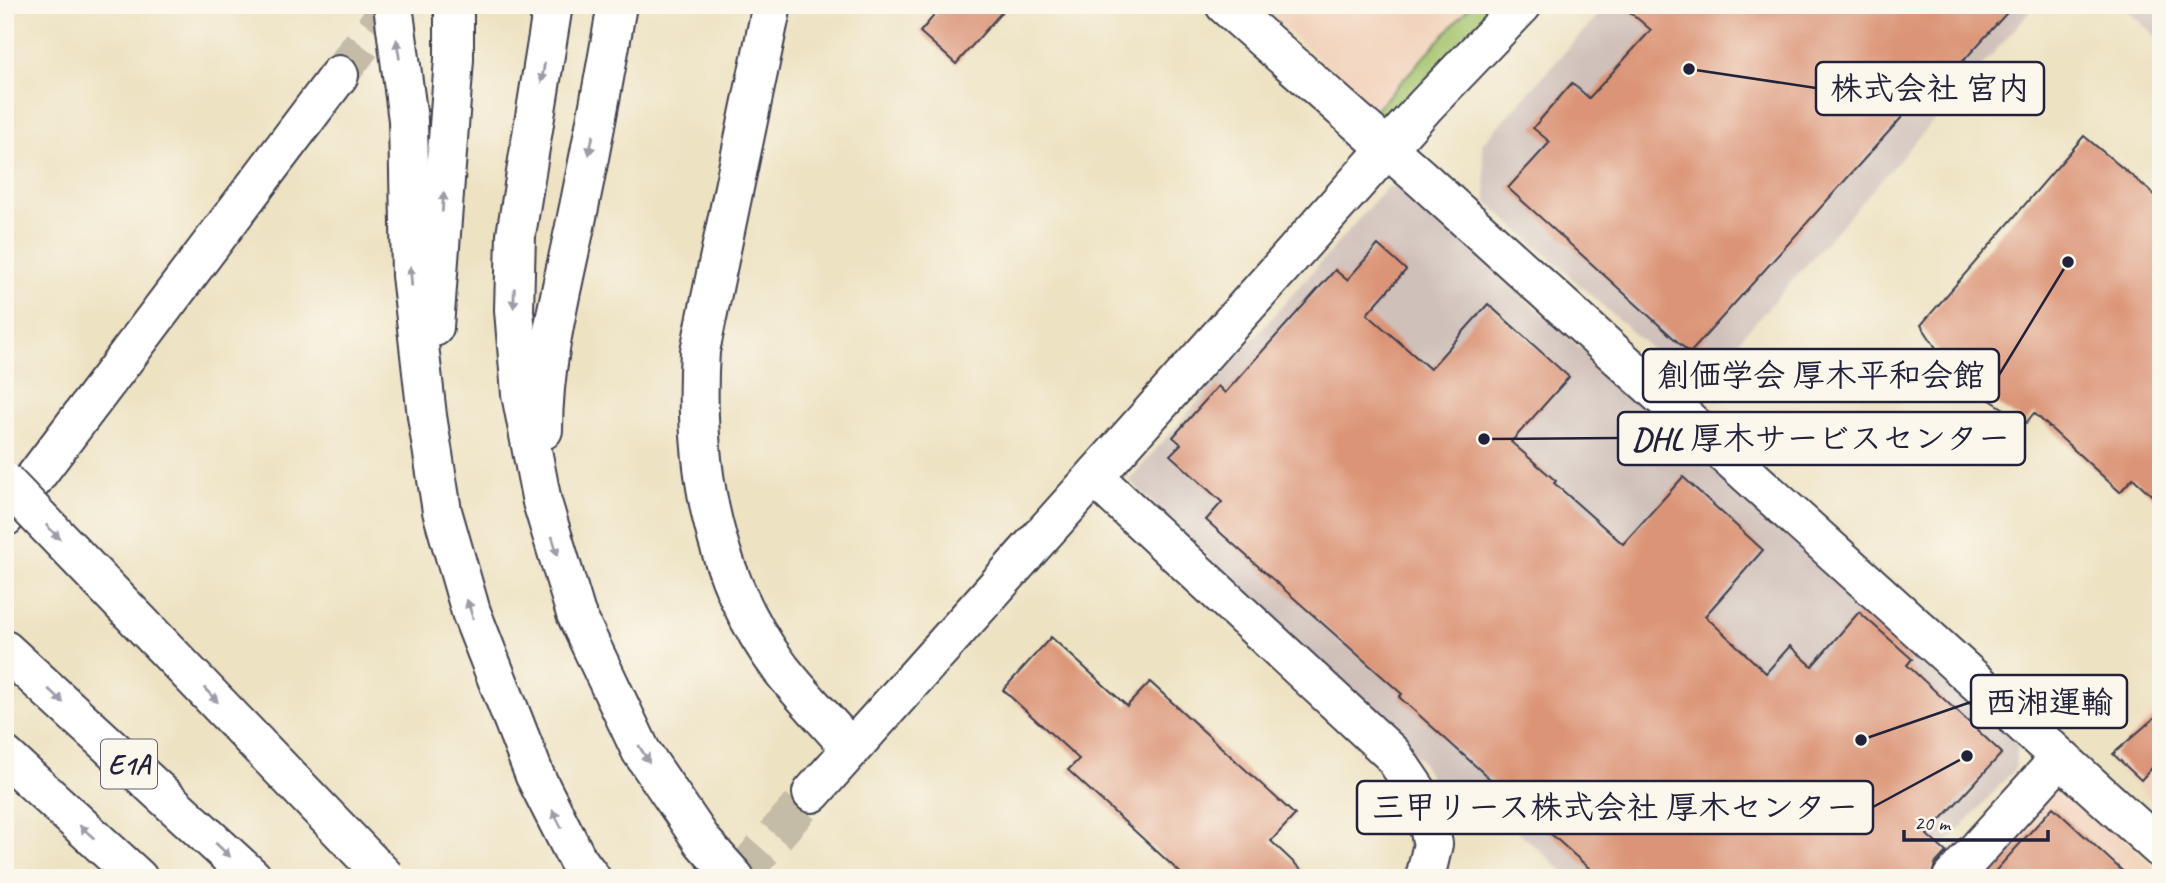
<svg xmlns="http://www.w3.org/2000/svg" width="2166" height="883" viewBox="0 0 2166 883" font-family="Caveat,'Klee One',sans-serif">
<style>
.built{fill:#f2d4be}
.industrial{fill:#cfc0ba}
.green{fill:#a3c26a;stroke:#627252;stroke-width:2}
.building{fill:#db9477}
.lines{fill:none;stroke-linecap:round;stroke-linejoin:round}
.minor-tunnel{stroke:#c4bca7;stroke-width:38;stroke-dasharray:38 19;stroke-linecap:butt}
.minor-casing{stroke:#403f4f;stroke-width:42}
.highway-casing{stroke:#403f4f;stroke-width:42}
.minor{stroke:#fff;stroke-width:38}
.highway{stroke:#fff;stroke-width:38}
.highway-bridge-casing{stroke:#403f4f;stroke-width:42;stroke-linecap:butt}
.highway-bridge{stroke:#fff;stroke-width:38}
.oneway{fill:#9c9ca7}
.labels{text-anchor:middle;stroke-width:5;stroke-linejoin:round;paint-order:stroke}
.shield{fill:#fbf7ec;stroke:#636270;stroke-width:2}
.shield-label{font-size:28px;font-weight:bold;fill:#22223b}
.leader{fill:none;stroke:#22223b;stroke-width:2.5}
.callout-dot{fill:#22223b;stroke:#fbf7ec;stroke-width:2.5}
.callout{fill:#fbf7ec;stroke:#22223b;stroke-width:2.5}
.callout-label{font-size:32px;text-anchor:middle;font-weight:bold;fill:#22223b}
</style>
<rect width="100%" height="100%" fill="#fbf7ec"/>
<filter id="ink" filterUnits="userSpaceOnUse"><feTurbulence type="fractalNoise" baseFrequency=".0143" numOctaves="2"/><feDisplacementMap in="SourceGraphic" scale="14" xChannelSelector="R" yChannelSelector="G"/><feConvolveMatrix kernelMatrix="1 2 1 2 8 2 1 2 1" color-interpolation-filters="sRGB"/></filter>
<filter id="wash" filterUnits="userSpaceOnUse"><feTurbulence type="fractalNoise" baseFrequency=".00686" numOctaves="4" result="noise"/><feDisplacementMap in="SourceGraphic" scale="28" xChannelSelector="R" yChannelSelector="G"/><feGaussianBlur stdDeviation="1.57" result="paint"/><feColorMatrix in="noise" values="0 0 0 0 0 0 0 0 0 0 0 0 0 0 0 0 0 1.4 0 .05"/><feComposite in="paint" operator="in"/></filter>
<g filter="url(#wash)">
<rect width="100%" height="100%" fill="#ede2c2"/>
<!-- built -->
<g class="built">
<polygon points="1260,5 1469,5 1374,109"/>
<polygon points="2161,703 2161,808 2109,762"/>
<polygon points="2068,790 2161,874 2161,878 1968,878 2046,791"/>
</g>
<!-- industrial -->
<g class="industrial">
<polygon points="1607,5 2036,5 1696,389 1487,202 1482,144"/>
<polygon points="2121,5 2161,5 2161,41"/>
<polygon points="1401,186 2018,744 2015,769 1945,845 1944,854 1923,878 1571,878 1475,793 1452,818 1420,759 1129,480 1387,187"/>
</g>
<!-- green -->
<polygon class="green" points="1471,5 1495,5 1384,124 1368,118"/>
<g id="blocks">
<!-- building -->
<g class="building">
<polygon points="943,5 1008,5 956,64 920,32"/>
<polygon points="1622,5 2014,5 1926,102 1920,97 1690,353 1508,188 1550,142 1533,128 1572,83 1589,98 1651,30"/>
<polygon points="2084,136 2161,200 2161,504 2133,478 2120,492 2034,413 2026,423 1987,398 1961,376 1938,351 1921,325"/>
<polygon points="1378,245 1406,270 1367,314 1430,369 1488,304 1569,377 1511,442 1556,481 1554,483 1623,544 1683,477 1763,550 1705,616 1766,673 1790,646 1812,666 1859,612 1912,659 1907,665 2002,753 1927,835 1946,852 1935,864 1931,878 1600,878 1399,697 1402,694 1206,520 1222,502 1170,455 1181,444 1173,437 1218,386 1225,393 1335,270 1347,280"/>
<polygon points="1051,637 1127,706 1150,682 1295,815 1271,841 1310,878 1186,878 1068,770 1079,759 1003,690"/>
<polygon points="2161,712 2161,758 2141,780 2113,754"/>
<polygon points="2053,807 2130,878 1989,878"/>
</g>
</g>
</g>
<g filter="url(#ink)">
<use href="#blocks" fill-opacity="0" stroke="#403f4f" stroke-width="2"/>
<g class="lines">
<!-- minor-tunnel -->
<g class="minor-tunnel">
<polyline points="339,75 392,5"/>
<polyline points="738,878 812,793"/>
</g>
<!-- minor casing -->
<g class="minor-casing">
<g id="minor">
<path d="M772,5L700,351C693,463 712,577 781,669C803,697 828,722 851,749"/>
<polyline points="1225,5 1422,179 2161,849"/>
<polyline points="1095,478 1392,754 1422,798 1433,844 1425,878"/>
<polyline points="5,517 339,75"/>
<polyline points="812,793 1425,106 1522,5"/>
<polyline points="1952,878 2059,759"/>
</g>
</g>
<!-- highway casing -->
<g class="highway-casing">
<g id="highway">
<polyline points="393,5 408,120 411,275 427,416 442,511 471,612 535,776 577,859 591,878"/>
<polyline points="553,5 516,235 514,310 521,394 542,502 576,614 641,751 703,842 735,878"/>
<polyline points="434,327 454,59 454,5"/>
<path d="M543,430C543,362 560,297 574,231C590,156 604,80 617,5"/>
<polyline points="5,650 253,878"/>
<polyline points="5,756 138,878"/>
</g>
</g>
<!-- minor -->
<use href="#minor" class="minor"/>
<!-- highway -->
<use href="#highway" class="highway"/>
<!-- highway-bridge casing -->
<g class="highway-bridge-casing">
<polyline id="highway-bridge" points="5,482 386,878"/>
</g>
<!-- highway-bridge -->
<use href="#highway-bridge" class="highway-bridge"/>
</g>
<!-- one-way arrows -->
<defs><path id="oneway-solid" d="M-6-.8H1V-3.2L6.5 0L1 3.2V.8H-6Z" transform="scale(1.75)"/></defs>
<g class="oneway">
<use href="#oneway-solid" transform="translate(398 49) rotate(-98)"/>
<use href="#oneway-solid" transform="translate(543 73) rotate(99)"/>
<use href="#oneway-solid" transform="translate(591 145) rotate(101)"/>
<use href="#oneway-solid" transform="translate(443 202) rotate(-86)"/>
<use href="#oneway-solid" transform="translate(411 276) rotate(-94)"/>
<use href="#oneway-solid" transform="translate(514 298) rotate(92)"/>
<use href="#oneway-solid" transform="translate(53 532) rotate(46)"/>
<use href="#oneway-solid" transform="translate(555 546) rotate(73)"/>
<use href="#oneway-solid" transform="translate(470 609) rotate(-108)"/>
<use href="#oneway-solid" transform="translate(211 695) rotate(46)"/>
<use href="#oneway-solid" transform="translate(56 696) rotate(43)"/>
<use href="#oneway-solid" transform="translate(644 754) rotate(58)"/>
<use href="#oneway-solid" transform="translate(557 819) rotate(-117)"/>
<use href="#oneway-solid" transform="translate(87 832) rotate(-138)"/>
<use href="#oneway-solid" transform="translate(223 850) rotate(43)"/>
</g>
</g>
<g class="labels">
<!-- shield labels -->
<rect class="shield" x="101" y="739.5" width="56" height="49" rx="5"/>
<g class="shield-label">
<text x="129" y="774">E1A</text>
</g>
</g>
<!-- callouts -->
<path class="leader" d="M1689 69L1816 88M2068 262L1999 375M1484 439L1618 438M1861 740L1971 702M1967 756L1873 807"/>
<g class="callout-dot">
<circle cx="1689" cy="69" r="7"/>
<circle cx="2068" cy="262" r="7"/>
<circle cx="1484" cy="439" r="7"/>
<circle cx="1861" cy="740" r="7"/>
<circle cx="1967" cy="756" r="7"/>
</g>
<g class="callout">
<rect x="1816" y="62" width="228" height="53" rx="7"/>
<rect x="1643" y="349" width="356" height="53" rx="7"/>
<rect x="1618" y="412" width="407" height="53" rx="7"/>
<rect x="1971" y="675" width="156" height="53" rx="7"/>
<rect x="1357" y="781" width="516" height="53" rx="7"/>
</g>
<g class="callout-label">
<text x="1930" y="99">株式会社 宮内</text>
<text x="1821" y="386">創価学会 厚木平和会館</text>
<text x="1821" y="449">DHL 厚木サービスセンター</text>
<text x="2049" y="713">西湘運輸</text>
<text x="1615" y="818">三甲リース株式会社 厚木センター</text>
</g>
<!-- margin -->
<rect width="2166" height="883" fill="none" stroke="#fbf7ec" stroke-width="28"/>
<!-- scale -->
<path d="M1904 830v10h144v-10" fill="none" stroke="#22223b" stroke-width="3.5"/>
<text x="1914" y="830" font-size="21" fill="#22223b" stroke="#fbf7ec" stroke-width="5" paint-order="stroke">20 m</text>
</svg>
